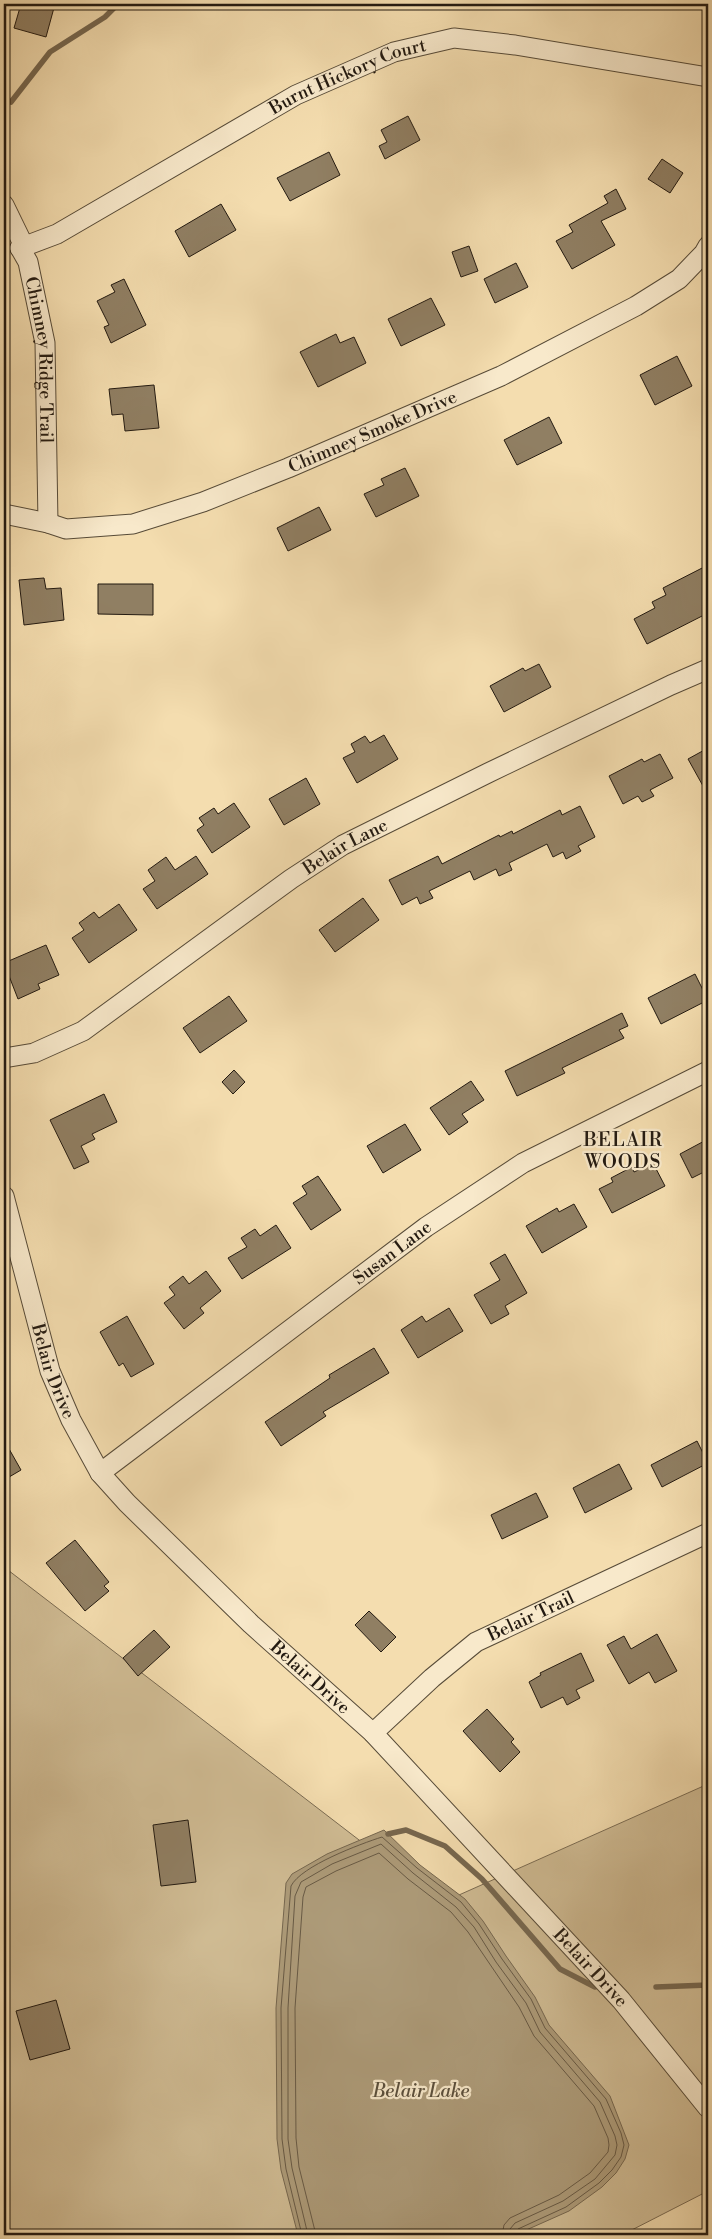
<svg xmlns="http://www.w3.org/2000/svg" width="712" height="2239" viewBox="0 0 712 2239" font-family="'Libre Bodoni',serif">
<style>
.green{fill:#d0bc94;stroke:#7a6b52}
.water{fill:#ad9b79;stroke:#76674f}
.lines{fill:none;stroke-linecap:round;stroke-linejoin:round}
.shore{stroke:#685a45;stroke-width:1}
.stream{stroke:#76674f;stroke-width:5.5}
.building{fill:#907f63;stroke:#231a11}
.minor-casing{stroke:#574b38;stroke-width:21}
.minor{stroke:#f8e9cb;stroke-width:19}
.labels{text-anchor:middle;stroke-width:4.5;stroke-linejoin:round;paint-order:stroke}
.street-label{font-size:18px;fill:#231a11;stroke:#f8e9cb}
.neighbourhood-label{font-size:19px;letter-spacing:1px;fill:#231a11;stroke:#f8e9cb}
.water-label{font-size:19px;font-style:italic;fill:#5a4e3b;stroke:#f8e9cb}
</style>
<rect width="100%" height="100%" fill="#f4ddaf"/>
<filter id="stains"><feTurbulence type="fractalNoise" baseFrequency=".004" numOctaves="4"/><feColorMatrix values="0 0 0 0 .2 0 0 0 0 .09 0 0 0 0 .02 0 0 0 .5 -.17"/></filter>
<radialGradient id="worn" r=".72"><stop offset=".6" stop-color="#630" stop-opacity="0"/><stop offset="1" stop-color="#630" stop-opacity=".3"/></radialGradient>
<!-- green -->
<polygon class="green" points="4,1567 441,1903 708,1784 708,2191 622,2235 4,2235"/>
<!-- water -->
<polygon class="water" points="384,1830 420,1865 465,1899 483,1921 506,1956 535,1997 549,2025 610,2096 629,2145 625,2159 616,2173 602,2187 569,2211 515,2235 298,2235 281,2170 277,2139 276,2008 286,1883 292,1874 327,1854"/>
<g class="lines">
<!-- shore -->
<g class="shore">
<path d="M302,2235L286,2169L282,2139L281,2008L291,1886C301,1866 360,1844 382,1837L417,1868L461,1902L479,1924L502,1959L531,1999L545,2028L606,2099L621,2133L624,2145L621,2157L612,2170L599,2183L566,2207L518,2229L516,2235"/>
<polyline points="308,2235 292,2168 288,2139 288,2008 295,1896 301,1882 332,1864 381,1844 413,1873 456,1907 474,1927 496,1962 526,2003 540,2032 600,2102 615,2136 617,2145 615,2155 595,2179 563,2201 515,2223 510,2229 509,2235"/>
<polyline points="316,2235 299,2167 296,2138 295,2008 303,1897 306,1887 336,1871 379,1853 408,1879 451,1912 468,1932 519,2007 534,2036 594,2106 608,2138 609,2145 608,2152 590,2173 559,2195 510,2218 504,2225 502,2235"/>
</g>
<!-- stream -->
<g class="stream">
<polyline points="11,102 50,52 105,17 118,4"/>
<polyline points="388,1834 406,1830 445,1846 482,1879 560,1969 595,1987"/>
<polyline points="656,1987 708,1985"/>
</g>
</g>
<!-- building -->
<g class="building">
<polygon points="21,4 55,4 46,37 14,28"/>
<polygon points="408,116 420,140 385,159 379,146 387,142 381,130"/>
<polygon points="329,152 340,175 290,201 277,178"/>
<polygon points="662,159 683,173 670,193 648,179"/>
<polygon points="616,189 626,209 601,221 615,245 572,269 556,241 573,232 569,225 608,203 604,196"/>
<polygon points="221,204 236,230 189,257 175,231"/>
<polygon points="469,246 478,271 461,277 452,252"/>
<polygon points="516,263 528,287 495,303 484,279"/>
<polygon points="124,279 146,325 111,343 104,327 109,325 97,301 115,292 111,285"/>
<polygon points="431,298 445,325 401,346 388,319"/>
<polygon points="336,334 340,343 354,337 366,363 318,387 300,352"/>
<polygon points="677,356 692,386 655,405 640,375"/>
<polygon points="154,385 159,428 125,431 123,414 112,415 109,389"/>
<polygon points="549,417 562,443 517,465 504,440"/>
<polygon points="405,468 419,496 376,517 364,494 384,485 381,479"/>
<polygon points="319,507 331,530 288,551 277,528"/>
<polygon points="708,565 708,613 647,644 634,619 655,608 652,602 666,595 663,588"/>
<polygon points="44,578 46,589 61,588 64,620 24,625 19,580"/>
<polygon points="98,584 153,584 153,615 98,614"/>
<polygon points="539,664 551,687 504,712 490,686 523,668 525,671"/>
<polygon points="384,735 398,759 357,783 343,758 355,752 351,744 365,736 370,743"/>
<polygon points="708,748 708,795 688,759"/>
<polygon points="660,754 673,778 650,790 654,796 642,802 638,796 623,804 609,776 642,759 644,762"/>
<polygon points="306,778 320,804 284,825 269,799"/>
<polygon points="234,803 250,827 212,853 197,830 204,825 199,818 214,808 218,814"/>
<polygon points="580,806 595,837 578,846 581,851 566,859 563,852 553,857 547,844 509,863 512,870 499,876 496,869 474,880 470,871 429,891 433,898 420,904 417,897 402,905 389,880 438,856 442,864 499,835 500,837 512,831 513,834 560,810 562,815"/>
<polygon points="196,856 208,874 157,909 143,889 155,881 148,870 166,857 175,870"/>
<polygon points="363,898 379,920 335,952 319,930"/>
<polygon points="119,904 137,930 89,963 72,938 84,930 79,923 94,912 99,918"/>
<polygon points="46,945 59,975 38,984 40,989 18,999 4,963"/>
<polygon points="695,974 708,1000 661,1024 648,998"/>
<polygon points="229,996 247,1021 200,1053 183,1028"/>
<polygon points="622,1013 628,1026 619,1030 624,1038 562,1068 565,1073 517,1096 505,1071"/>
<polygon points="234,1070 245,1082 233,1094 222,1082"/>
<polygon points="471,1081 484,1100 462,1114 468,1122 449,1135 430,1108"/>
<polygon points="104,1094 117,1122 92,1134 95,1139 81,1146 89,1162 74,1169 50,1120"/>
<polygon points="405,1124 421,1150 383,1173 367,1146"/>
<polygon points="708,1139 708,1170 692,1178 680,1154"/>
<polygon points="653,1163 665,1186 612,1213 599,1189 613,1182 611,1178 632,1167 634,1172"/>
<polygon points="318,1176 341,1210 311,1230 293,1203 307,1194 302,1186"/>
<polygon points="574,1204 587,1227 542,1253 526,1226 557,1208 559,1212"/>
<polygon points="276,1225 291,1248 242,1279 228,1258 247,1247 241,1238 255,1229 260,1236"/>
<polygon points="505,1254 527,1293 505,1306 509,1314 491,1324 474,1295 500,1280 490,1263"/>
<polygon points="206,1271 221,1291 200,1308 204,1313 184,1329 164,1303 175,1295 169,1287 183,1276 189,1284"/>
<polygon points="449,1308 463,1331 418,1358 401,1330 422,1316 426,1322"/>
<polygon points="127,1316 154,1364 131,1377 123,1363 119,1366 100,1332"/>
<polygon points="374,1348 389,1373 323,1412 326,1416 281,1446 265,1422 330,1378 329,1375"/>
<polygon points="4,1440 21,1470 4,1480"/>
<polygon points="697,1441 708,1463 662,1487 651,1465"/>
<polygon points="619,1464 632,1489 585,1513 573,1488"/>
<polygon points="536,1493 548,1517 502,1539 491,1515"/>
<polygon points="75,1540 109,1582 104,1586 109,1591 85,1611 46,1563"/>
<polygon points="369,1611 396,1637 381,1652 355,1625"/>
<polygon points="154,1630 170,1647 138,1676 123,1658"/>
<polygon points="657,1634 677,1671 655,1683 649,1672 629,1684 607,1645 624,1636 631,1649"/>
<polygon points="581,1653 594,1681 576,1690 580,1698 567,1705 563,1697 541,1708 529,1682 541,1675 540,1673"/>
<polygon points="487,1709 514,1739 511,1742 520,1752 500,1772 463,1731"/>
<polygon points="188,1820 196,1882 161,1886 153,1825"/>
<polygon points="56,2000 70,2049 30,2060 16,2011"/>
</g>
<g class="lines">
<!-- minor casing -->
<g class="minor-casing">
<g id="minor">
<polyline points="4,205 23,244 20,248"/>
<path id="s1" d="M20,248L57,234L296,95L394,52L454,38L515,45L708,77"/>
<path id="s2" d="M20,248L28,262L45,343L48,523"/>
<path id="s3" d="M4,514L48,523L66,529L133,524L203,502L288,468L501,376L636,306L679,279L704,253L708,246"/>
<path id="s4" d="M4,1058L34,1053L83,1031L291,879L343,845L488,773L671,685L708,669"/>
<path id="s5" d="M4,1196L50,1371L71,1420L100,1473L127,1503L251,1624L373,1733L621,2000L708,2108"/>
<path id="s6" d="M100,1473L426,1227L523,1163L708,1071"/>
<path id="s7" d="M373,1733L432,1678L476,1642L708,1533"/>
</g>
</g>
<!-- minor -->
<use href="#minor" class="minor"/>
</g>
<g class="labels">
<!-- street labels -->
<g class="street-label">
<text dy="6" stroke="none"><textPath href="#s1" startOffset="371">Burnt Hickory Court</textPath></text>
<text dy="6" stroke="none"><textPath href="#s2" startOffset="115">Chimney Ridge Trail</textPath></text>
<text dy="6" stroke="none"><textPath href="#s3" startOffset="388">Chimney Smoke Drive</textPath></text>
<text dy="6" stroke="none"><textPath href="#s4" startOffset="405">Belair Lane</textPath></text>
<text dy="6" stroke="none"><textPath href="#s6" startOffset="366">Susan Lane</textPath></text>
<text dy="6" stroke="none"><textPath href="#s5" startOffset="182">Belair Drive</textPath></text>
<text dy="6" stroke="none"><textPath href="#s7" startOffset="198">Belair Trail</textPath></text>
<text dy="6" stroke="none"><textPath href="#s5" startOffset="588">Belair Drive</textPath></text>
<text dy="6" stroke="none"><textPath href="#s5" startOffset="992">Belair Drive</textPath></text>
</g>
<!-- neighbourhood labels -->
<g class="neighbourhood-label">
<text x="623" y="1146">BELAIR<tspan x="623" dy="22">WOODS</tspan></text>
</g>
<!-- water labels -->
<g class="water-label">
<text x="421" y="2097">Belair Lake</text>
</g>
</g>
<!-- margin -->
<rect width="712" height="2239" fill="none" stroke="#f4ddaf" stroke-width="20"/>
<rect x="5" y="5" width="702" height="2229" fill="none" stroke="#231a11" stroke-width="2.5"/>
<rect x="10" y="10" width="692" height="2219" fill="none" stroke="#231a11"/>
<rect width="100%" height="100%" filter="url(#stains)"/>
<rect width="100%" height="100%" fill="url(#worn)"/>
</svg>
